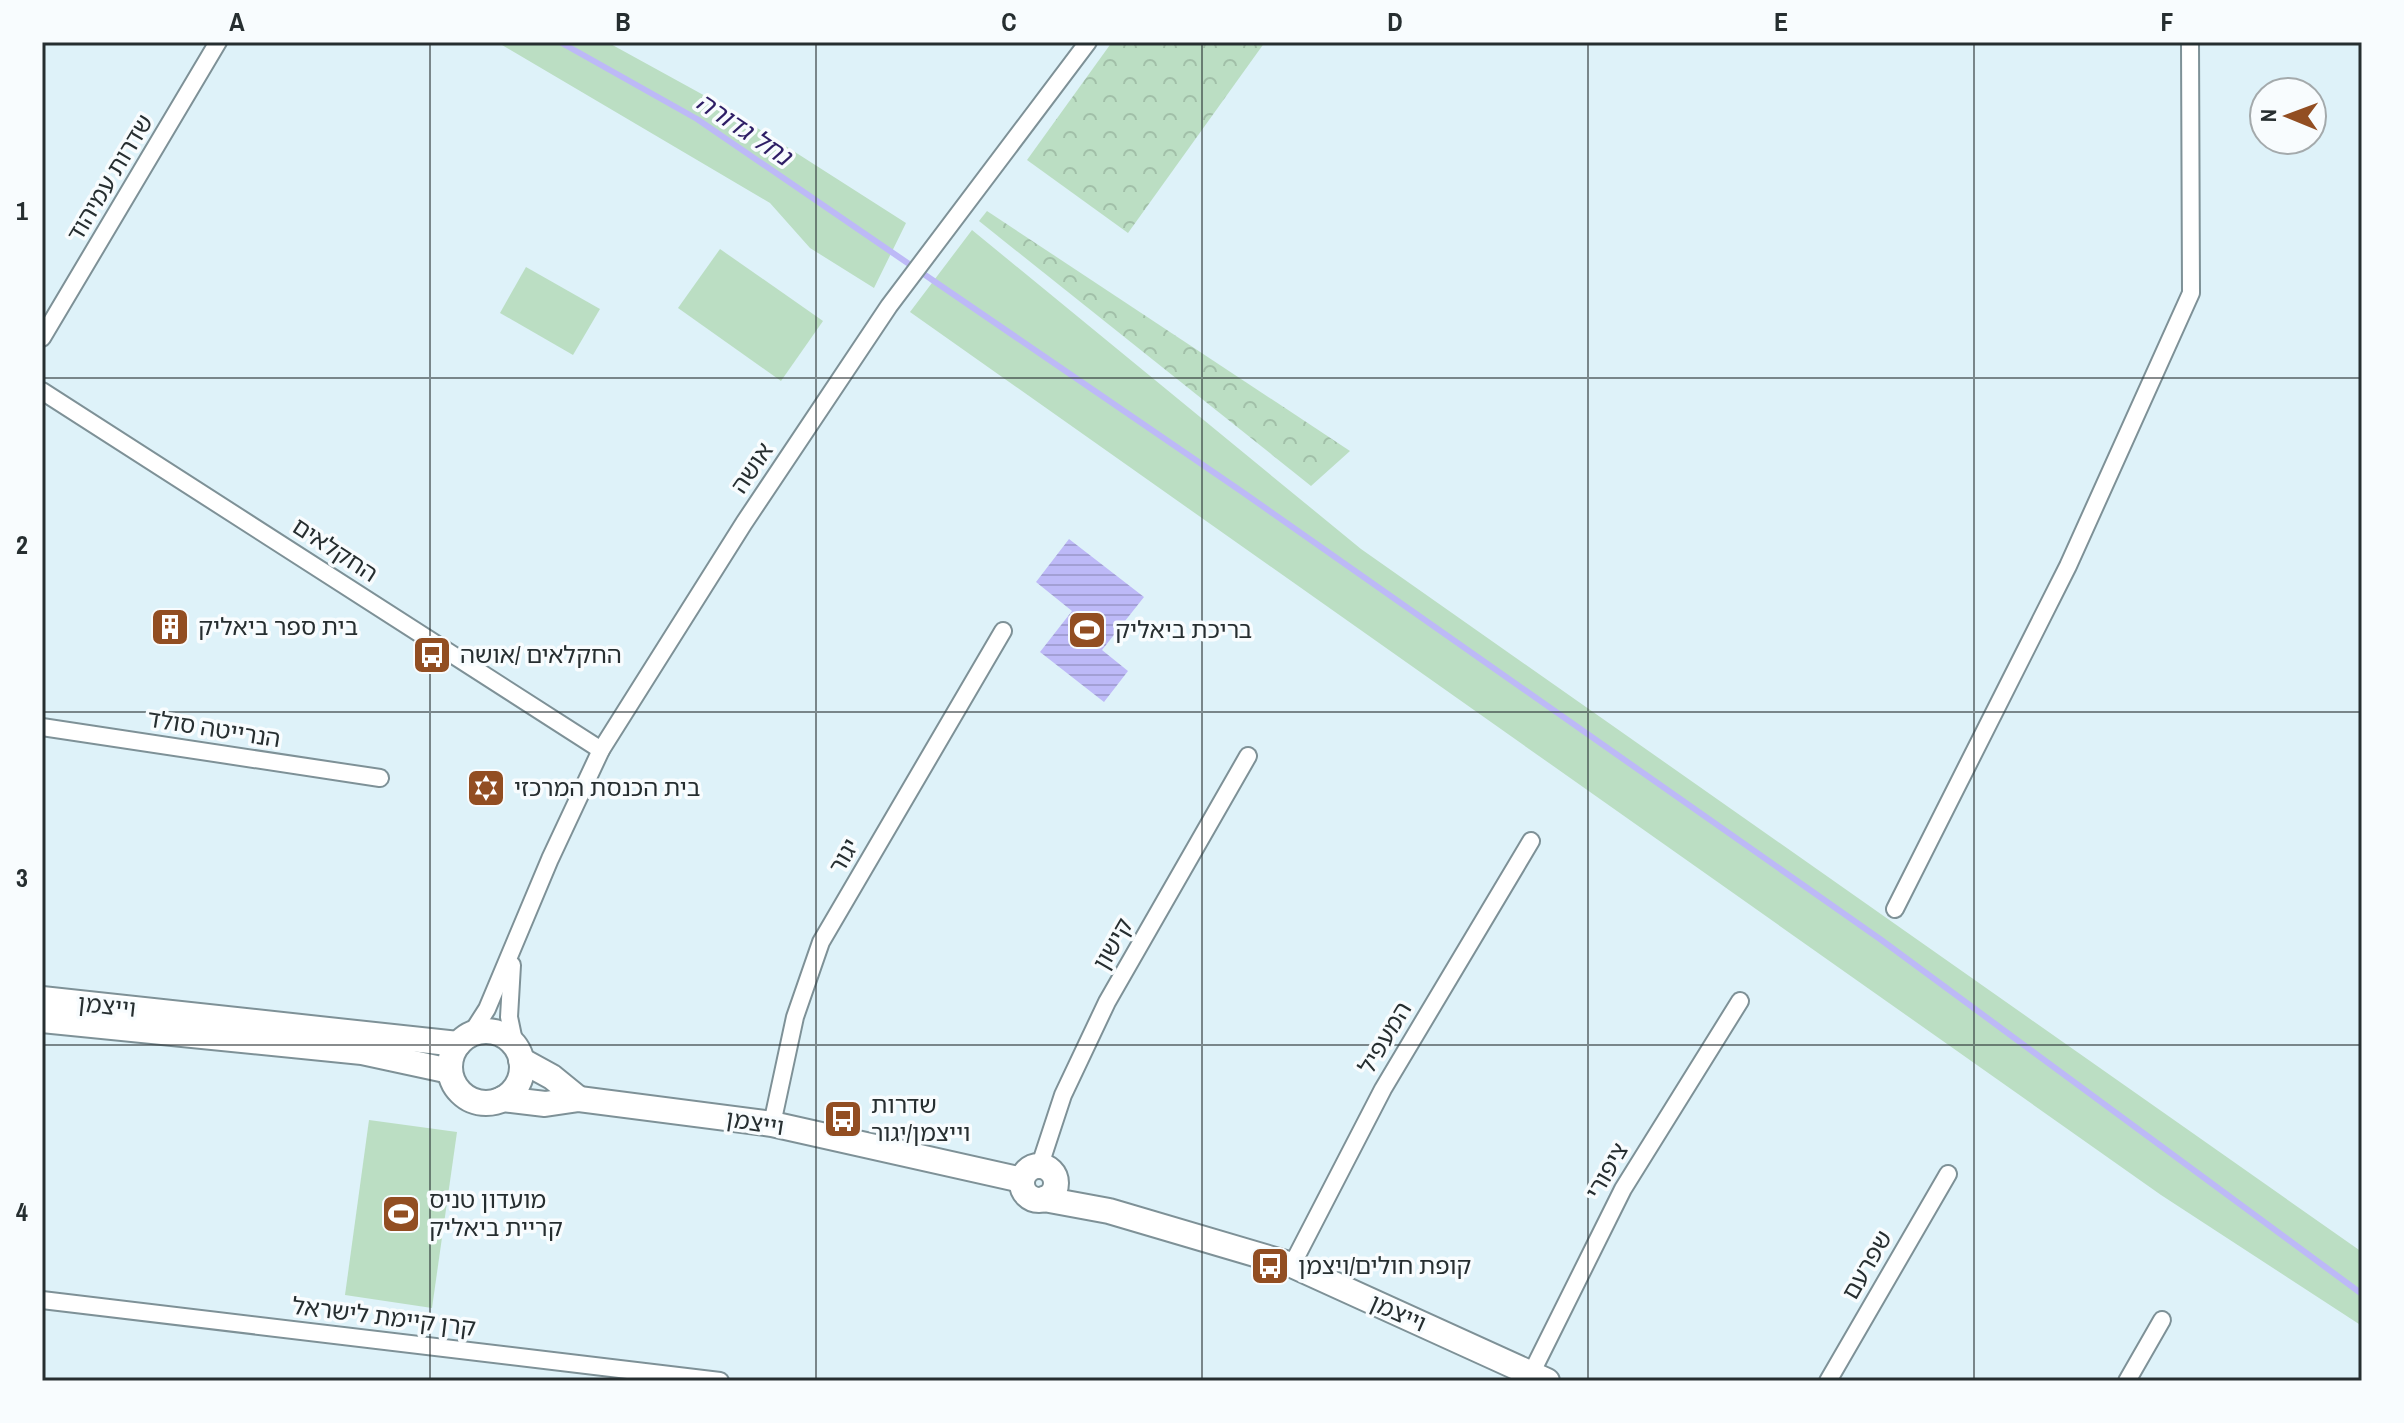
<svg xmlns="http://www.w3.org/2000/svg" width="2404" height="1423" viewBox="0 0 2404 1423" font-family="'Archivo Narrow','Noto Sans Hebrew',sans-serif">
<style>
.green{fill:#bbdec3}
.forest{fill:url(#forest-crowns)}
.water{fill:url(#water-rules)}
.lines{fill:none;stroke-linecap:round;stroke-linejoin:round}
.stream{stroke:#bdb9f7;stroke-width:6}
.street-casing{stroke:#7e9197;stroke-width:20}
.secondary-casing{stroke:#7e9197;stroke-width:28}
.street{stroke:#fff;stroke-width:16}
.secondary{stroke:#fff;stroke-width:24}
.grid{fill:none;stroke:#262e30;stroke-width:2;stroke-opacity:0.55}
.labels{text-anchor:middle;stroke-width:7;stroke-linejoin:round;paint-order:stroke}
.street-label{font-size:24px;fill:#262e30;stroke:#f8fcfe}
.poi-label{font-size:24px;fill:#262e30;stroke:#f8fcfe;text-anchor:start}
.water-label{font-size:26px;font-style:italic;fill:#2e1e65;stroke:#f8fcfe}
.neatline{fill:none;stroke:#262e30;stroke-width:3}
.grid-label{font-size:26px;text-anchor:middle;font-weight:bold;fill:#262e30}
</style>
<defs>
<pattern id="forest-crowns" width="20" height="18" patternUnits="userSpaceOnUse" patternTransform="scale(2)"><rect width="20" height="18" fill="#bbdec3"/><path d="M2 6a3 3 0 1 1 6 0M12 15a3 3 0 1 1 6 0" fill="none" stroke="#a1bfa8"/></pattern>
<pattern id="water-rules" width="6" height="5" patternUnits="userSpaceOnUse" patternTransform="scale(2)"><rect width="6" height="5" fill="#bdb9f7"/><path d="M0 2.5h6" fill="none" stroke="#a29fd4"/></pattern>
</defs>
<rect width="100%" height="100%" fill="#def2f9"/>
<!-- green -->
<g class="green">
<polygon points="497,42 607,42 718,103 906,223 874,288 810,248 770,203"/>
<polygon points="972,230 1361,549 2362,1252 2362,1326 2161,1195 910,312"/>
<polygon points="720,249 823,321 781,381 678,308"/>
<polygon points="526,267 600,309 573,355 500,313"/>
<polygon points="369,1120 457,1132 432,1308 345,1295"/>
</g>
<!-- forest -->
<g class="forest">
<polygon points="1112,42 1265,42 1128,233 1027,160"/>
<polygon points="987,211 1350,451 1311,486 979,221"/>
</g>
<!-- water -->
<polygon class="water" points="1069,539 1144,597 1102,650 1128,671 1104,702 1040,652 1072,611 1036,582"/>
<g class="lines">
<!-- stream -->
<polyline class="stream" points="560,42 697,119 1241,491 1880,939 2362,1294"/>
<!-- street casing -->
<g class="street-casing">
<g id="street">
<polyline points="42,338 218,42"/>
<polyline points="42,391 601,750"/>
<polyline points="42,727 380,778"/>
<polyline points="1895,909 2068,566 2191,293 2190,42"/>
<polyline points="512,965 509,1017 515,1046"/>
<polyline points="471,1034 487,1009 550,859 601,750 744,523 889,306 1088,42"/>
<polyline points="772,1124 795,1017 821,942 1003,631"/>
<polyline points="1040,1165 1063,1095 1107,1002 1248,756"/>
<polyline points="1292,1265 1383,1089 1531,841"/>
<polyline points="42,1300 720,1381"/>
<polyline points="1531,1374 1623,1189 1740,1001"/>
<polyline points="1828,1381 1948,1174"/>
<polyline points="2127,1381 2162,1320"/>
</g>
</g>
<!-- secondary casing -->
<g class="secondary-casing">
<g id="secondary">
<polyline points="42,999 458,1044"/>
<polyline points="42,1020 362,1052 450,1071"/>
<circle cx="486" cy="1067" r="36"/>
<polyline points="521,1060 552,1077 579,1099"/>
<polyline points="502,1099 545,1104 579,1099 772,1124 1022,1180"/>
<circle cx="1039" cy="1183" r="17"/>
<polyline points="1044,1199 1109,1211 1292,1265 1547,1381"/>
</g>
</g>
<!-- street -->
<use href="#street" class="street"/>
<!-- secondary -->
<use href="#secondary" class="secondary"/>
</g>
<!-- grid -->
<path class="grid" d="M430,42V1381M816,42V1381M1202,42V1381M1588,42V1381M1974,42V1381M42,378H2362M42,712H2362M42,1045H2362"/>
<!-- icons -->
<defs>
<g id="building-square" transform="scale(2)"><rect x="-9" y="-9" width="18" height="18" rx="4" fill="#924e22" stroke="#f8fcfe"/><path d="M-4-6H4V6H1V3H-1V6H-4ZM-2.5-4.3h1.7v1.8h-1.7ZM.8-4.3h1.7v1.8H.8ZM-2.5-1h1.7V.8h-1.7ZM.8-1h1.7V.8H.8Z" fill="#fff"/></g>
<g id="stadium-square" transform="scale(2)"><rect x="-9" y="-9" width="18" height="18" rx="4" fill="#924e22" stroke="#f8fcfe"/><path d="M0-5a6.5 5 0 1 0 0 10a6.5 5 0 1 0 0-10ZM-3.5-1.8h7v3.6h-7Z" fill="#fff"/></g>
<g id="bus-square" transform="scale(2)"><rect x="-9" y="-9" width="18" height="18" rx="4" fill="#924e22" stroke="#f8fcfe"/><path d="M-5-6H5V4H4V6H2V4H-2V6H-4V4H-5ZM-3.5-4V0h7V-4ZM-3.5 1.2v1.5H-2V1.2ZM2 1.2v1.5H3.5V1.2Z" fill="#fff"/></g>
<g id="synagogue-square" transform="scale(2)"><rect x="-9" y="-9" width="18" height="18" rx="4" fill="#924e22" stroke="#f8fcfe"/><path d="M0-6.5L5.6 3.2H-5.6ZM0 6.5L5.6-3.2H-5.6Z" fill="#fff"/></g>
</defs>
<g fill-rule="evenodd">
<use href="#building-square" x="170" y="627"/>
<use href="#stadium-square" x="1087" y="630"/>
<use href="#bus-square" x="432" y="655"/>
<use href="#synagogue-square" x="486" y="788"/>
<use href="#bus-square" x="843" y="1119"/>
<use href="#stadium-square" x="401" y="1214"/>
<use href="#bus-square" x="1270" y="1266"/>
</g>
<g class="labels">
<!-- street labels -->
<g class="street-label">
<text transform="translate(110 178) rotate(-59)" y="8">שדרות עמיהוד</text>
<text transform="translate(752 468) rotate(-56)" y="8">אושה</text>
<text transform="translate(335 550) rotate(33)" y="8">החקלאים</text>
<text transform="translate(214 729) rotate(9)" y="8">הנרייטה סולד</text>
<text transform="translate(844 856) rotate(-60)" y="8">יגור</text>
<text transform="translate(1113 944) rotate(-60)" y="8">קישון</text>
<text transform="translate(107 1006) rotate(6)" y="8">וייצמן</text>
<text transform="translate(1385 1038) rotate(-59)" y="8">המעפיל</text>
<text transform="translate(755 1123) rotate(9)" y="8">וייצמן</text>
<text transform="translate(1607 1171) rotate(-60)" y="8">ציפורי</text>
<text transform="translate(1867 1265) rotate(-60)" y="8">שפרעם</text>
<text transform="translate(1398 1313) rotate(24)" y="8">וייצמן</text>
<text transform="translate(384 1317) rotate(7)" y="8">קרן קיימת לישראל</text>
</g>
<!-- poi labels -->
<g class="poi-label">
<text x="198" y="635">בית ספר ביאליק</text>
<text x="1115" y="638">בריכת ביאליק</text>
<text x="460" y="663">החקלאים /אושה</text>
<text x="514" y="796">בית הכנסת המרכזי</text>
<text x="871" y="1113">שדרות<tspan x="871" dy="28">וייצמן/יגור</tspan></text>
<text x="429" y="1208">מועדון טניס<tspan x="429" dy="28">קריית ביאליק</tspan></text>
<text x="1298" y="1274">קופת חולים/ויצמן</text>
</g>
<!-- water labels -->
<g class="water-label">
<text transform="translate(744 129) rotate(34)" y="9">נחל גדורה</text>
</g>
</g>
<!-- border -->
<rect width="2404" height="1423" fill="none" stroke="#f8fcfe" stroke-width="88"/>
<!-- north arrow -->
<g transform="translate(2288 116) rotate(271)"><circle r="38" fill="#f8fcfe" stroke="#a4aaac" stroke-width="2"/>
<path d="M0-6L14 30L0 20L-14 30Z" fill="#924e22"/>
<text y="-12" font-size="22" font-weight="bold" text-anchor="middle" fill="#262e30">N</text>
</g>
<rect x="44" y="44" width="2316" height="1335" class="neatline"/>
<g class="grid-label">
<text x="237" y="31">A</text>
<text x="623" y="31">B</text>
<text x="1009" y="31">C</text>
<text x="1395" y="31">D</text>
<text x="1781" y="31">E</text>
<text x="2167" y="31">F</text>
<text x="22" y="220">1</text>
<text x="22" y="554">2</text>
<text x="22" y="887">3</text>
<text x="22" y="1221">4</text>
</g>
</svg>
